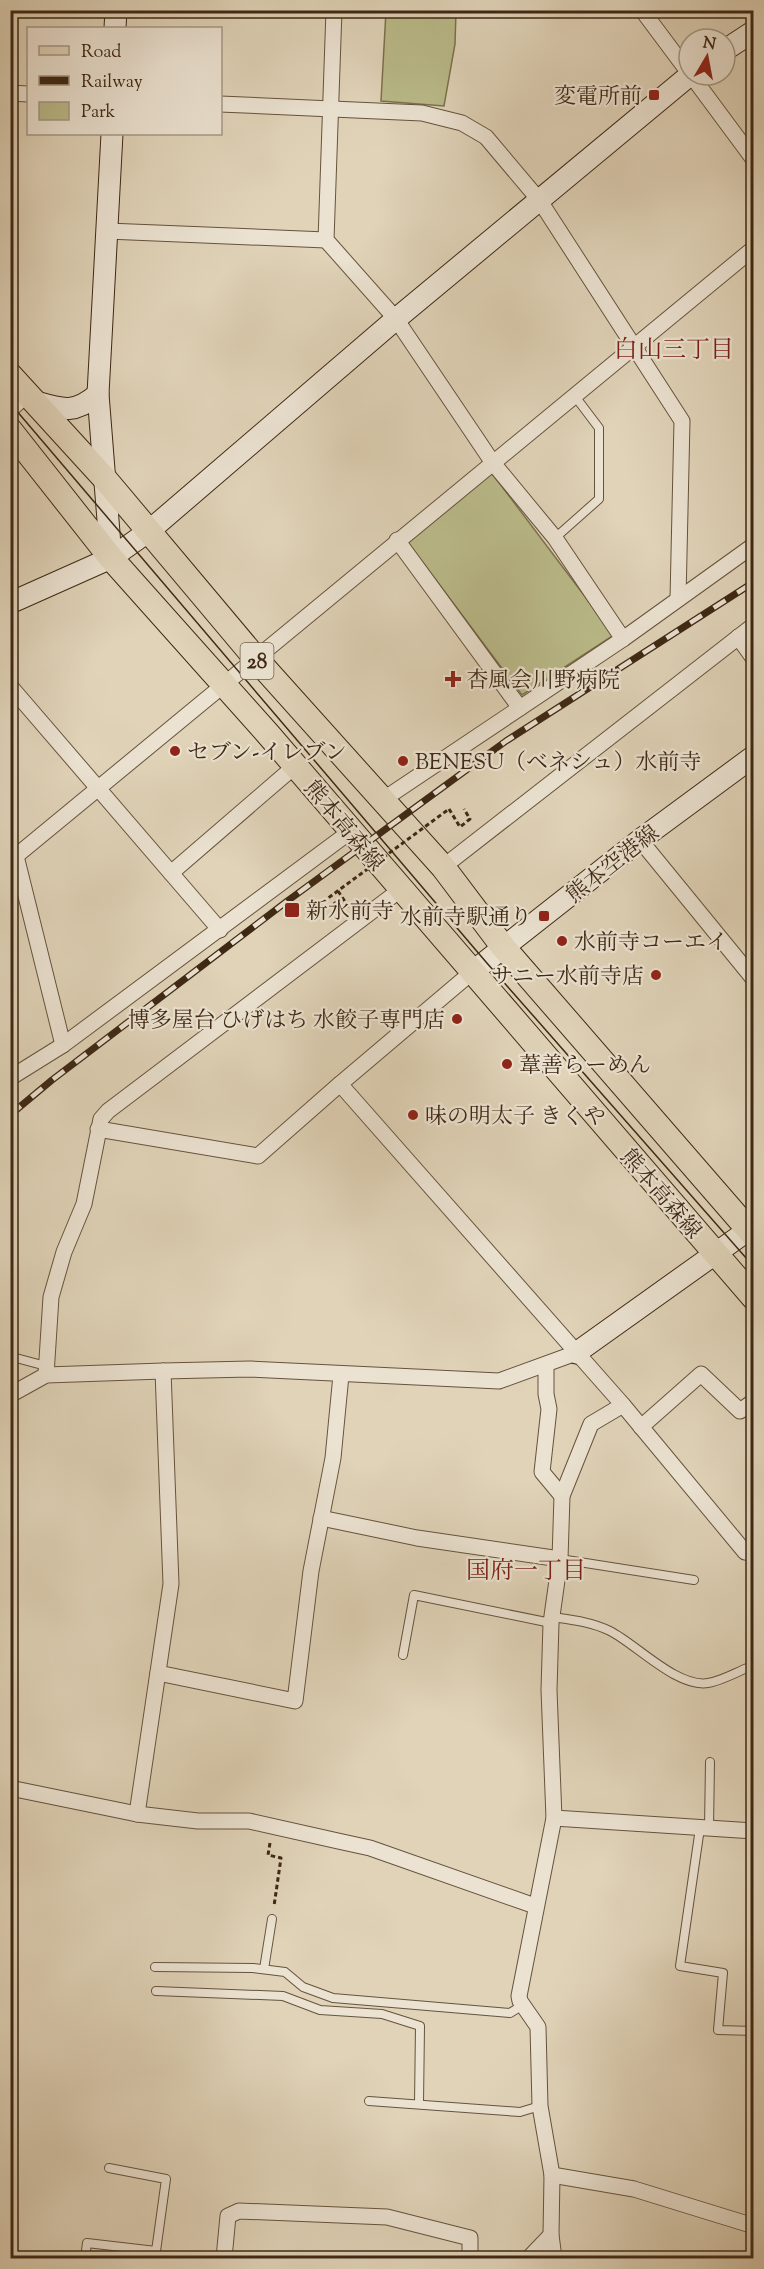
<svg xmlns="http://www.w3.org/2000/svg" width="764" height="2269" viewBox="0 0 764 2269" font-family="'Sorts Mill Goudy','Noto Serif JP',serif">
<style>
.green{fill:#baba89;stroke:#7c714e;stroke-width:1.5}
.lines{fill:none;stroke-linecap:round;stroke-linejoin:round}
.lane-casing{stroke:#66533d;stroke-width:10}
.street-casing{stroke:#66533d;stroke-width:17}
.secondary-casing{stroke:#3e2814;stroke-width:23}
.primary-casing{stroke:#3e2814;stroke-width:26}
.path{stroke:#3e2814;stroke-width:3;stroke-dasharray:4.5 3;stroke-linecap:butt}
.lane{stroke:#ebe2d1;stroke-width:8}
.street{stroke:#ebe2d1;stroke-width:15}
.secondary{stroke:#ebe2d1;stroke-width:21}
.primary{stroke:#e0d3b8;stroke-width:24}
.tram{stroke:#3e2814;stroke-width:1.5}
.rail-casing{stroke:#3e2814;stroke-width:7}
.rail{stroke:#ebe2d1;stroke-width:4.5;stroke-dasharray:14;stroke-linecap:butt}
.path-bridge{stroke:#3e2814;stroke-width:3;stroke-dasharray:4.5 3;stroke-linecap:butt}
.poi-dot{fill:#8f2418;stroke:#ebe2d1;stroke-width:2}
.labels{text-anchor:middle;stroke-width:4.5;stroke-linejoin:round;paint-order:stroke}
.shield{fill:#ebe2d1;stroke:#72604d;stroke-width:1.5}
.shield-label{font-size:21px;font-weight:bold;fill:#3e2814}
.poi-label{font-size:22px;fill:#3e2814;stroke:#ebe2d1;text-anchor:start}
.street-label{font-size:22px;fill:#3e2814;stroke:#ebe2d1}
.neighbourhood-label{font-size:24px;fill:#7a1f14;stroke:#ebe2d1}
</style>
<rect width="100%" height="100%" fill="#e0d3b8"/>
<filter id="stains"><feTurbulence type="fractalNoise" baseFrequency=".00333" numOctaves="4"/><feColorMatrix values="0 0 0 0 .2 0 0 0 0 .09 0 0 0 0 .02 0 0 0 .5 -.17"/></filter>
<radialGradient id="worn" r=".72"><stop offset=".6" stop-color="#630" stop-opacity="0"/><stop offset="1" stop-color="#630" stop-opacity=".3"/></radialGradient>
<!-- green -->
<g class="green">
<polygon points="386,11 456,11 455,44 444,106 381,101"/>
<polygon points="491,472 614,635 522,695 406,540"/>
</g>
<g class="lines">
<!-- lane casing -->
<g class="lane-casing">
<g id="lane">
<polyline points="555,538 599,499 599,428 574,395"/>
<polyline points="16,1358 46,1366"/>
<polyline points="560,1559 694,1580"/>
<path d="M552,1617C573,1620 592,1622 610,1631C636,1644 677,1688 708,1683C721,1681 735,1673 747,1668L754,1673"/>
<polyline points="403,1655 414,1595 551,1623"/>
<polyline points="754,1716 751,1721 754,1776"/>
<polyline points="700,1828 680,1966 723,1973 718,2030 754,2031"/>
<polyline points="709,1828 710,1762"/>
<polyline points="155,1967 253,1968 285,1972 303,1987 333,1998 510,2013 523,2005"/>
<polyline points="264,1969 272,1919"/>
<polyline points="156,1991 283,1996 320,2010 382,2014 420,2026 419,2104"/>
<polyline points="369,2101 520,2112 540,2106"/>
<polyline points="85,2258 87,2243 156,2251 166,2179 109,2168"/>
</g>
</g>
<!-- street casing -->
<g class="street-casing">
<g id="street">
<polyline points="334,10 326,240 396,319 493,463 555,538 623,639"/>
<polyline points="642,10 689,73"/>
<polyline points="691,75 754,160"/>
<polyline points="10,93 28,94"/>
<polyline points="220,104 422,113 462,123 486,137 540,201 682,421 678,599"/>
<polyline points="107,231 326,240"/>
<polyline points="10,410 28,394"/>
<polyline points="397,540 520,708"/>
<polyline points="738,637 754,659"/>
<polyline points="10,686 220,930"/>
<polyline points="384,799 623,639 754,545"/>
<polyline points="640,840 752,977"/>
<polyline points="10,855 16,856 754,248"/>
<polyline points="16,856 63,1045"/>
<polyline points="443,867 754,625"/>
<polyline points="171,873 295,766"/>
<polyline points="10,1078 63,1045 351,831"/>
<polyline points="340,1084 471,973"/>
<polyline points="98,1129 258,1156 340,1084 623,1405 745,1552 754,1553"/>
<polyline points="546,1366 546,1394 549,1409 542,1472 562,1496"/>
<polyline points="46,1375 51,1297 64,1252 84,1204 101,1119 108,1111 400,890"/>
<polyline points="10,1395 46,1375 163,1371 250,1369 499,1381 576,1353"/>
<polyline points="641,1427 701,1374 740,1411 754,1401"/>
<polyline points="321,1518 417,1538 560,1559"/>
<polyline points="158,1673 295,1701 311,1571 333,1458 341,1375"/>
<polyline points="10,1788 137,1814 198,1821 249,1821 338,1841 370,1848 535,1906"/>
<polyline points="137,1814 171,1584 163,1371"/>
<polyline points="554,1818 754,1831"/>
<polyline points="552,2175 634,2189 754,2226"/>
<polyline points="224,2258 228,2216 239,2211 387,2217 470,2238 470,2258"/>
<polyline points="529,2258 551,2235"/>
<polyline points="554,2258 551,2235 552,2175 540,2106 538,2027 520,2001 519,1996 554,1818 549,1690 551,1623 560,1559 562,1496 591,1424 623,1405"/>
</g>
</g>
<!-- secondary casing -->
<g class="secondary-casing">
<g id="secondary">
<polyline points="115,28 116,10"/>
<polyline points="725,50 754,31"/>
<path d="M36,402C63,410 75,414 98,394"/>
<polyline points="111,558 98,394 112,134"/>
<polyline points="10,603 111,558 149,531 396,319 690,75"/>
<polyline points="471,973 640,840 754,756"/>
<polyline points="576,1353 754,1226"/>
</g>
</g>
<!-- primary casing -->
<g class="primary-casing">
<g id="primary">
<polyline points="10,375 105,479 257,660 443,867 504,948 754,1236"/>
<polyline points="10,430 111,558 268,734 754,1298"/>
</g>
</g>
<!-- path -->
<g class="path">
<polyline points="449,809 460,827 470,819 464,809"/>
<polyline points="338,891 350,909"/>
<polyline points="334,902 342,913"/>
<polyline points="270,1843 268,1855 281,1858 274,1906"/>
</g>
<!-- lane -->
<use href="#lane" class="lane"/>
<!-- street -->
<use href="#street" class="street"/>
<!-- secondary -->
<use href="#secondary" class="secondary"/>
<!-- primary -->
<use href="#primary" class="primary"/>
<!-- tram -->
<polyline class="tram" points="10,403 486,962 754,1267"/>
<!-- rail casing -->
<g class="rail-casing">
<polyline id="rail" points="10,1115 52,1080 286,902 506,741 754,582"/>
</g>
<!-- rail -->
<use href="#rail" class="rail"/>
<!-- path-bridge -->
<polyline class="path-bridge" points="317,901 320,904 449,809"/>
</g>
<!-- markers -->
<g class="poi-dot">
<rect x="648" y="89" width="12" height="12" rx="3"/>
<path d="M450 670h6v6h6v6h-6v6h-6v-6h-6v-6h6z"/>
<circle cx="175" cy="751" r="6"/>
<circle cx="403" cy="761" r="6"/>
<rect x="284" y="902" width="16" height="16" rx="3"/>
<rect x="538" y="910" width="12" height="12" rx="3"/>
<circle cx="562" cy="941" r="6"/>
<circle cx="656" cy="975" r="6"/>
<circle cx="457" cy="1019" r="6"/>
<circle cx="507" cy="1064" r="6"/>
<circle cx="413" cy="1115" r="6"/>
</g>
<g class="labels">
<!-- shield labels -->
<rect class="shield" x="240.5" y="643" width="33" height="36" rx="4.5"/>
<g class="shield-label">
<text x="257" y="668">28</text>
</g>
<!-- poi labels -->
<g class="poi-label">
<text x="642" y="103" text-anchor="end">変電所前</text>
<text x="466" y="687">杏風会川野病院</text>
<text x="187" y="759">セブン-イレブン</text>
<text x="415" y="769">BENESU（ベネシュ）水前寺</text>
<text x="306" y="918">新水前寺</text>
<text x="532" y="924" text-anchor="end">水前寺駅通り</text>
<text x="574" y="949">水前寺コーエイ</text>
<text x="644" y="983" text-anchor="end">サニー水前寺店</text>
<text x="445" y="1027" text-anchor="end">博多屋台 ひげはち 水餃子専門店</text>
<text x="519" y="1072">葦善らーめん</text>
<text x="425" y="1123">味の明太子 きくや</text>
</g>
<!-- street labels -->
<g class="street-label">
<text transform="translate(345 825) rotate(50)" y="8">熊本高森線</text>
<text transform="translate(612 863) rotate(-38)" y="8">熊本空港線</text>
<text transform="translate(662 1193) rotate(49)" y="8">熊本高森線</text>
</g>
<!-- neighbourhood labels -->
<g class="neighbourhood-label">
<text x="674" y="357">白山三丁目</text>
<text x="526" y="1578">国府一丁目</text>
</g>
</g>
<!-- margin -->
<rect width="764" height="2269" fill="none" stroke="#e0d3b8" stroke-width="36"/>
<rect x="12" y="12" width="740" height="2245" fill="none" stroke="#3e2814" stroke-width="3"/>
<rect x="18" y="18" width="728" height="2233" fill="none" stroke="#3e2814" stroke-width="1.5"/>
<!-- legend -->
<rect x="27" y="27" width="195" height="108" fill="#ebe2d1" stroke="#a69885" stroke-width="1.5"/>
<rect x="39" y="46" width="30" height="9" fill="#e0d3b8" stroke="#a69885" stroke-width="1.5"/>
<text x="81" y="57" font-size="18" fill="#3e2814">Road</text>
<rect x="39" y="76" width="30" height="9" fill="#3e2814" stroke="#a69885" stroke-width="1.5"/>
<text x="81" y="87" font-size="18" fill="#3e2814">Railway</text>
<rect x="39" y="102" width="30" height="18" fill="#baba89" stroke="#a69885" stroke-width="1.5"/>
<text x="81" y="117" font-size="18" fill="#3e2814">Park</text>
<!-- north arrow -->
<g transform="translate(707 57) rotate(10)"><circle r="28" fill="#ebe2d1" stroke="#a69885" stroke-width="1.5"/>
<path d="M0-4.5L10 22L0 15L-10 22Z" fill="#8f2418"/>
<text y="-9" font-size="16" font-weight="bold" text-anchor="middle" fill="#3e2814">N</text>
</g>
<rect width="100%" height="100%" filter="url(#stains)"/>
<rect width="100%" height="100%" fill="url(#worn)"/>
</svg>
